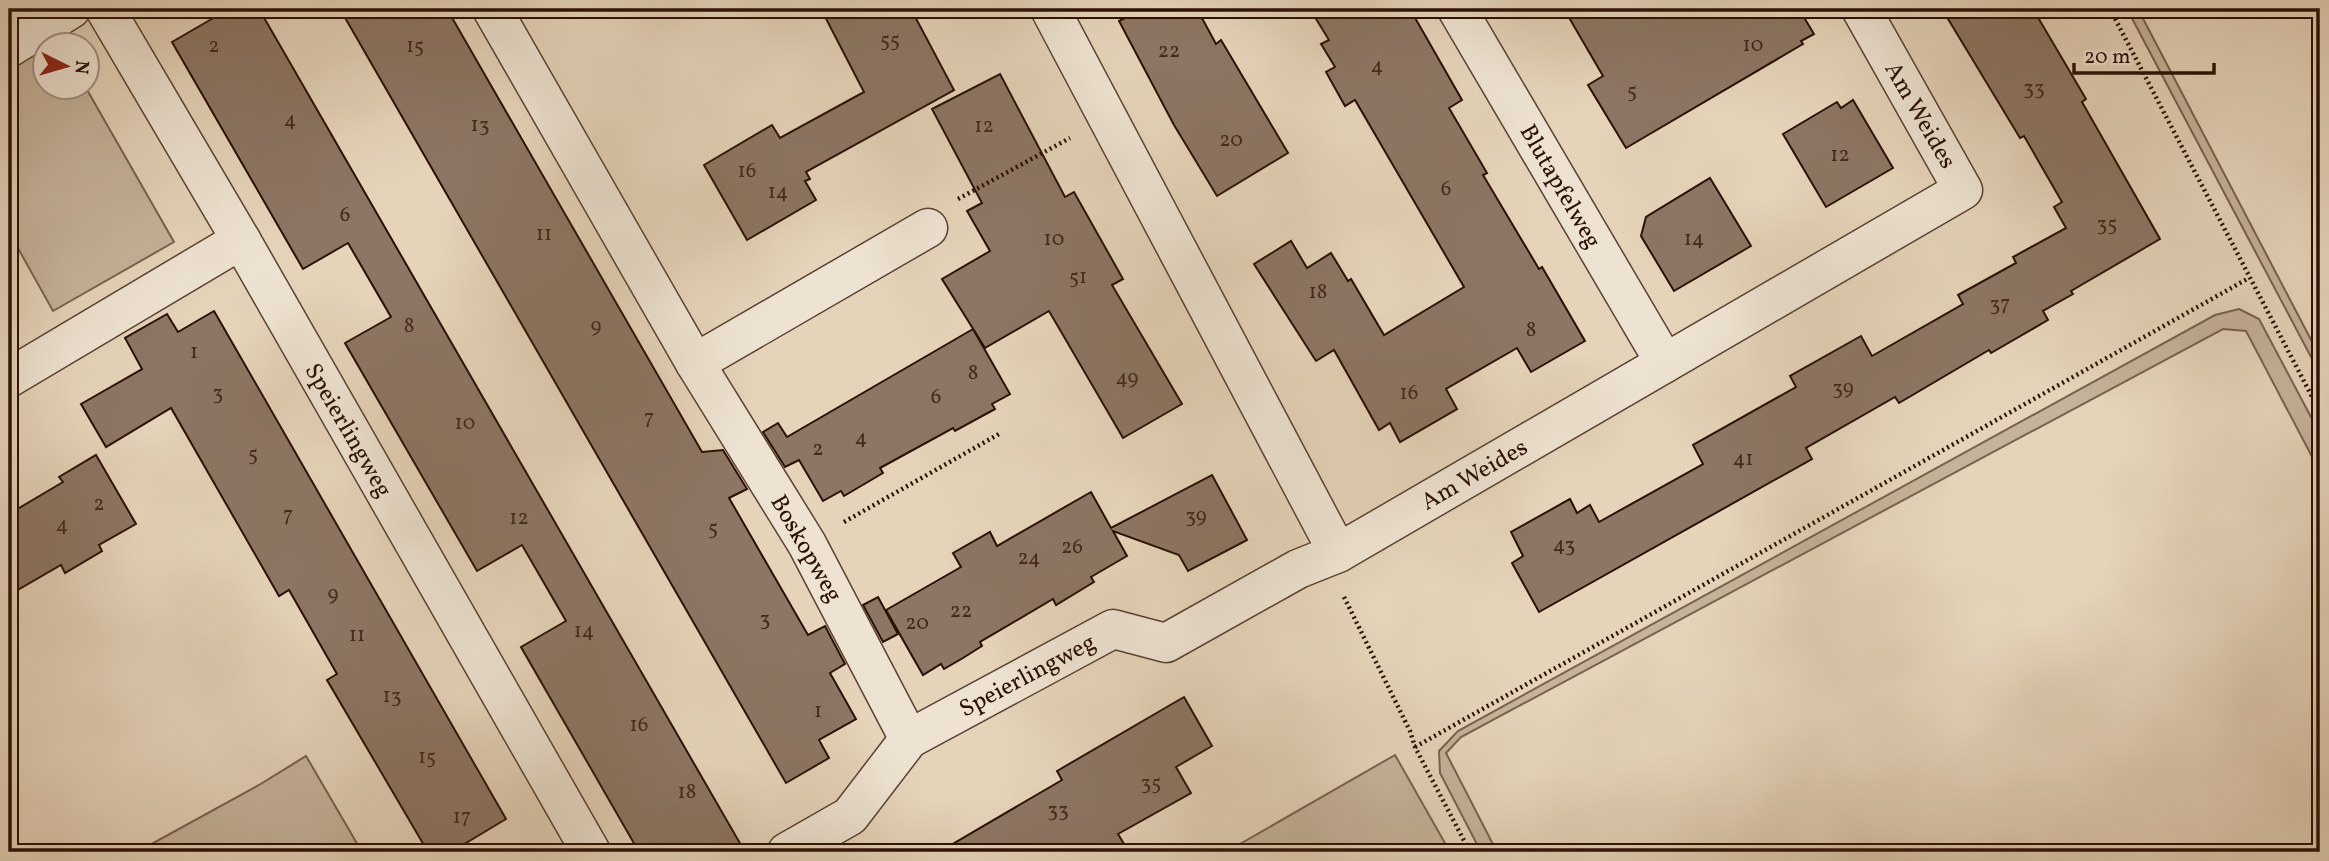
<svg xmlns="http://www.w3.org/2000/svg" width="2329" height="861" viewBox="0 0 2329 861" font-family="Vollkorn,serif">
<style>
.green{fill:#c5b39b;stroke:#786250;stroke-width:2}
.building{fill:#8c7664;stroke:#2b1006;stroke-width:2}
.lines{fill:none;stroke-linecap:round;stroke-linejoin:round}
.minor-casing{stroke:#5a4133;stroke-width:41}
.path{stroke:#2b1006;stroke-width:4.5;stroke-dasharray:2 3.5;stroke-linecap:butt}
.minor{stroke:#eee3d2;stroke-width:38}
.labels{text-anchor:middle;stroke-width:6;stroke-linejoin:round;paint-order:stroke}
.number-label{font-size:21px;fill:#432a1e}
.street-label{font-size:24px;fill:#2b1006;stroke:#eee3d2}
</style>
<rect width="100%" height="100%" fill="#e5d4ba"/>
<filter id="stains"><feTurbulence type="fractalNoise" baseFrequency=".00286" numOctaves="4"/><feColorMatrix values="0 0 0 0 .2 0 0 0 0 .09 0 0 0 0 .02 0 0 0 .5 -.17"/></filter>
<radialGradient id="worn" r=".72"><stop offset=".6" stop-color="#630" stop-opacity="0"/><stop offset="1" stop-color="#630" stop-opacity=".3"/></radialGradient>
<!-- green -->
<g class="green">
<polygon points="2127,9 2138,9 2320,357 2320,374"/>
<polygon points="55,34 62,45 46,46 46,88 86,88 174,242 53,311 9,232 9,60"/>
<polygon points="2239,309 2259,319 2320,434 2320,472 2246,331 2223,329 1461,737 1446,753 1497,852 1481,852 1440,773 1439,751 1458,731 2215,315"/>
<polygon points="1395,755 1450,852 1226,852"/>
<polygon points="306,756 362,852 137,852 259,785"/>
</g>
<!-- building -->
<g class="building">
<polygon points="229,9 259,9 745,852 639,852 521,647 566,621 522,545 477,571 345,343 391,317 348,243 303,269 172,42"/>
<polygon points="340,9 447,9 702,452 723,450 747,489 729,498 808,635 825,626 845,664 830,673 856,719 819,740 829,758 786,783"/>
<polygon points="821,9 911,9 954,90 806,172 810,179 805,181 816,200 747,240 704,165 772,125 780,138 864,92"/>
<polygon points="1142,9 1197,9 1216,44 1221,40 1288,153 1217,196 1174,125 1119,21"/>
<polygon points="1310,9 1410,9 1462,100 1449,108 1487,173 1483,175 1539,269 1542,267 1585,341 1531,372 1517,348 1446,389 1457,409 1400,442 1390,423 1379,430 1334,350 1316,361 1254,264 1291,241 1307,268 1331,253 1348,281 1351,279 1384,335 1464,287 1355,100 1345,106 1326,72 1335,67 1321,44 1329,40"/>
<polygon points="1564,9 1799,9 1814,34 1801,41 1803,44 1626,148 1588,85 1603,76"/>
<polygon points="1942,9 2033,9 2086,99 2082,102 2160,239 2071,291 2073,294 2043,311 2048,320 1991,353 1989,350 1899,403 1895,397 1806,448 1812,459 1539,612 1512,563 1523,556 1511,532 1570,499 1577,513 1590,505 1599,522 1703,464 1693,445 1796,387 1790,376 1861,336 1872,356 1963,304 1958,295 2016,263 2013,257 2066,228 2054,207 2062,202 2024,136 2020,138"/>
<polygon points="1000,74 1065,197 1074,192 1123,279 1112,285 1182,404 1123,438 1049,311 985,348 942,279 990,251 967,211 982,203 932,109"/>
<polygon points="1853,100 1893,168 1826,207 1783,134 1837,102 1841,108"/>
<polygon points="1710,178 1751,246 1674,291 1641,236 1646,217"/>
<polygon points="214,311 506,819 451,852 428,852 327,680 337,674 289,590 279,596 171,408 106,447 81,404 142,369 125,338 167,314 178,332"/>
<polygon points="973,329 1010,394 992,404 995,409 955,431 953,428 880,468 883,473 844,496 841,491 823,501 799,460 785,467 763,432 778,423 787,437"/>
<polygon points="96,455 136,524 99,545 102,551 65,573 61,565 9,595 9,514 63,482 59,477"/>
<polygon points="1212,475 1247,540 1188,571 1179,555 1113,531 1127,556 1091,577 1094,582 1056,605 1053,599 980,642 982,646 963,658 944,669 941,664 923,675 886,610 961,567 953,553 990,532 997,546 1091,492 1111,528"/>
<polygon points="878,597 898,634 883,642 863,605"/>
<polygon points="1184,697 1212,746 1176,767 1191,793 1118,834 1129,852 939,852 1062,780 1057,771"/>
</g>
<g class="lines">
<!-- minor casing -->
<g class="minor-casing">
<g id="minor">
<polyline points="105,9 241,240 591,852"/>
<polyline points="492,9 695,363 807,544 909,739"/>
<polyline points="1050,9 1338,553"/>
<polyline points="1457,9 1665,363"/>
<polyline points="9,48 71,9"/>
<polyline points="695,363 928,228"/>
<polyline points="9,378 241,240"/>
<polyline points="787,852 850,816 909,739 1113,629 1166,643 1298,569 1338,553 1963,190 1861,9"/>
</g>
</g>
<!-- path -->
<g class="path">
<polyline points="2110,9 2320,412"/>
<polyline points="958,199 1070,138"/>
<polyline points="844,522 999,434"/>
<polyline points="1344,597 1410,731 1415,747 1470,852"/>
<polyline points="1415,747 2249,278"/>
</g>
<!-- minor -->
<use href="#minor" class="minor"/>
</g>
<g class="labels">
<!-- number labels -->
<g class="number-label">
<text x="890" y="46">55</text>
<text x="1753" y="51">10</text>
<text x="214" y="52">2</text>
<text x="415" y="52">15</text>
<text x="1169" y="57">22</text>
<text x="1377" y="72">4</text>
<text x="2034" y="94">33</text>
<text x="1632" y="97">5</text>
<text x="290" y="126">4</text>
<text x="480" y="131">13</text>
<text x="984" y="132">12</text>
<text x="1231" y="146">20</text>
<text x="1840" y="161">12</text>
<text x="747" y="177">16</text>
<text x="1446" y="195">6</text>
<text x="778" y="198">14</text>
<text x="345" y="221">6</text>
<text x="2107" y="230">35</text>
<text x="544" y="240">11</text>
<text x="1054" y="245">10</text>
<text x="1694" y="245">14</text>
<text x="1078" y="283">51</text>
<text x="1318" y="298">18</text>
<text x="2000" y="310">37</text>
<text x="409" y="332">8</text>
<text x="596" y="332">9</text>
<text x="1531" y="336">8</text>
<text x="194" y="358">1</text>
<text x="973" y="379">8</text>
<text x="1127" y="384">49</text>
<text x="1843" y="394">39</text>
<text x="218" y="399">3</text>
<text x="1409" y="399">16</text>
<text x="936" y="403">6</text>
<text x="649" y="424">7</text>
<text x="465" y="429">10</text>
<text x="861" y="444">4</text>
<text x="818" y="455">2</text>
<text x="253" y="460">5</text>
<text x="1743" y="465">41</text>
<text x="99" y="510">2</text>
<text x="288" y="521">7</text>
<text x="1196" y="522">39</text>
<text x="519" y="524">12</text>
<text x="62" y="531">4</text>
<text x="713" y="534">5</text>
<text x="1564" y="551">43</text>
<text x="1072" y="553">26</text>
<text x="1029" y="564">24</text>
<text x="333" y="600">9</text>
<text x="961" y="617">22</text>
<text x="765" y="625">3</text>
<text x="917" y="629">20</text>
<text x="584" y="637">14</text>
<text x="357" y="641">11</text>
<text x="392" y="702">13</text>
<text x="818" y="717">1</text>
<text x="639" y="731">16</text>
<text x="427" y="763">15</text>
<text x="1151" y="789">35</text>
<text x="687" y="798">18</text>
<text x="1058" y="816">33</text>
<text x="462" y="823">17</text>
</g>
<!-- street labels -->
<g class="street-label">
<text transform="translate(1921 115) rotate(60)" y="8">Am Weides</text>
<text transform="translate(1561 186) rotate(60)" y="8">Blutapfelweg</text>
<text transform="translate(349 430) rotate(60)" y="8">Speierlingweg</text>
<text transform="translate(1474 474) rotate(-30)" y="8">Am Weides</text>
<text transform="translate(807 548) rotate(60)" y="8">Boskopweg</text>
<text transform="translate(1027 675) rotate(-28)" y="8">Speierlingweg</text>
</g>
</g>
<!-- margin -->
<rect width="2329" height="861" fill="none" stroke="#e5d4ba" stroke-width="35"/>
<rect x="10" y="10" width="2308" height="840" fill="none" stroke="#2b1006" stroke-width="3.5"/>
<rect x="18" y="18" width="2294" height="826" fill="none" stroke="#2b1006" stroke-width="2"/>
<!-- north arrow -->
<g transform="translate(66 66) rotate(95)"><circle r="33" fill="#eee3d2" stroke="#a08f80" stroke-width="2"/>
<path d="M0-5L12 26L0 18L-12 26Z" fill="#8f2418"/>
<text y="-10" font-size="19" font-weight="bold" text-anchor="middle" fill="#2b1006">N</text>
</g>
<!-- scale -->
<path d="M2074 63v10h140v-10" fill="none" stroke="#2b1006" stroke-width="3.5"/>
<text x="2084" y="63" font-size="21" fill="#2b1006" stroke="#eee3d2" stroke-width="5" paint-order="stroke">20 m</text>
<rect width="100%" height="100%" filter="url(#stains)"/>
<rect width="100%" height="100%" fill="url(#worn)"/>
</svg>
